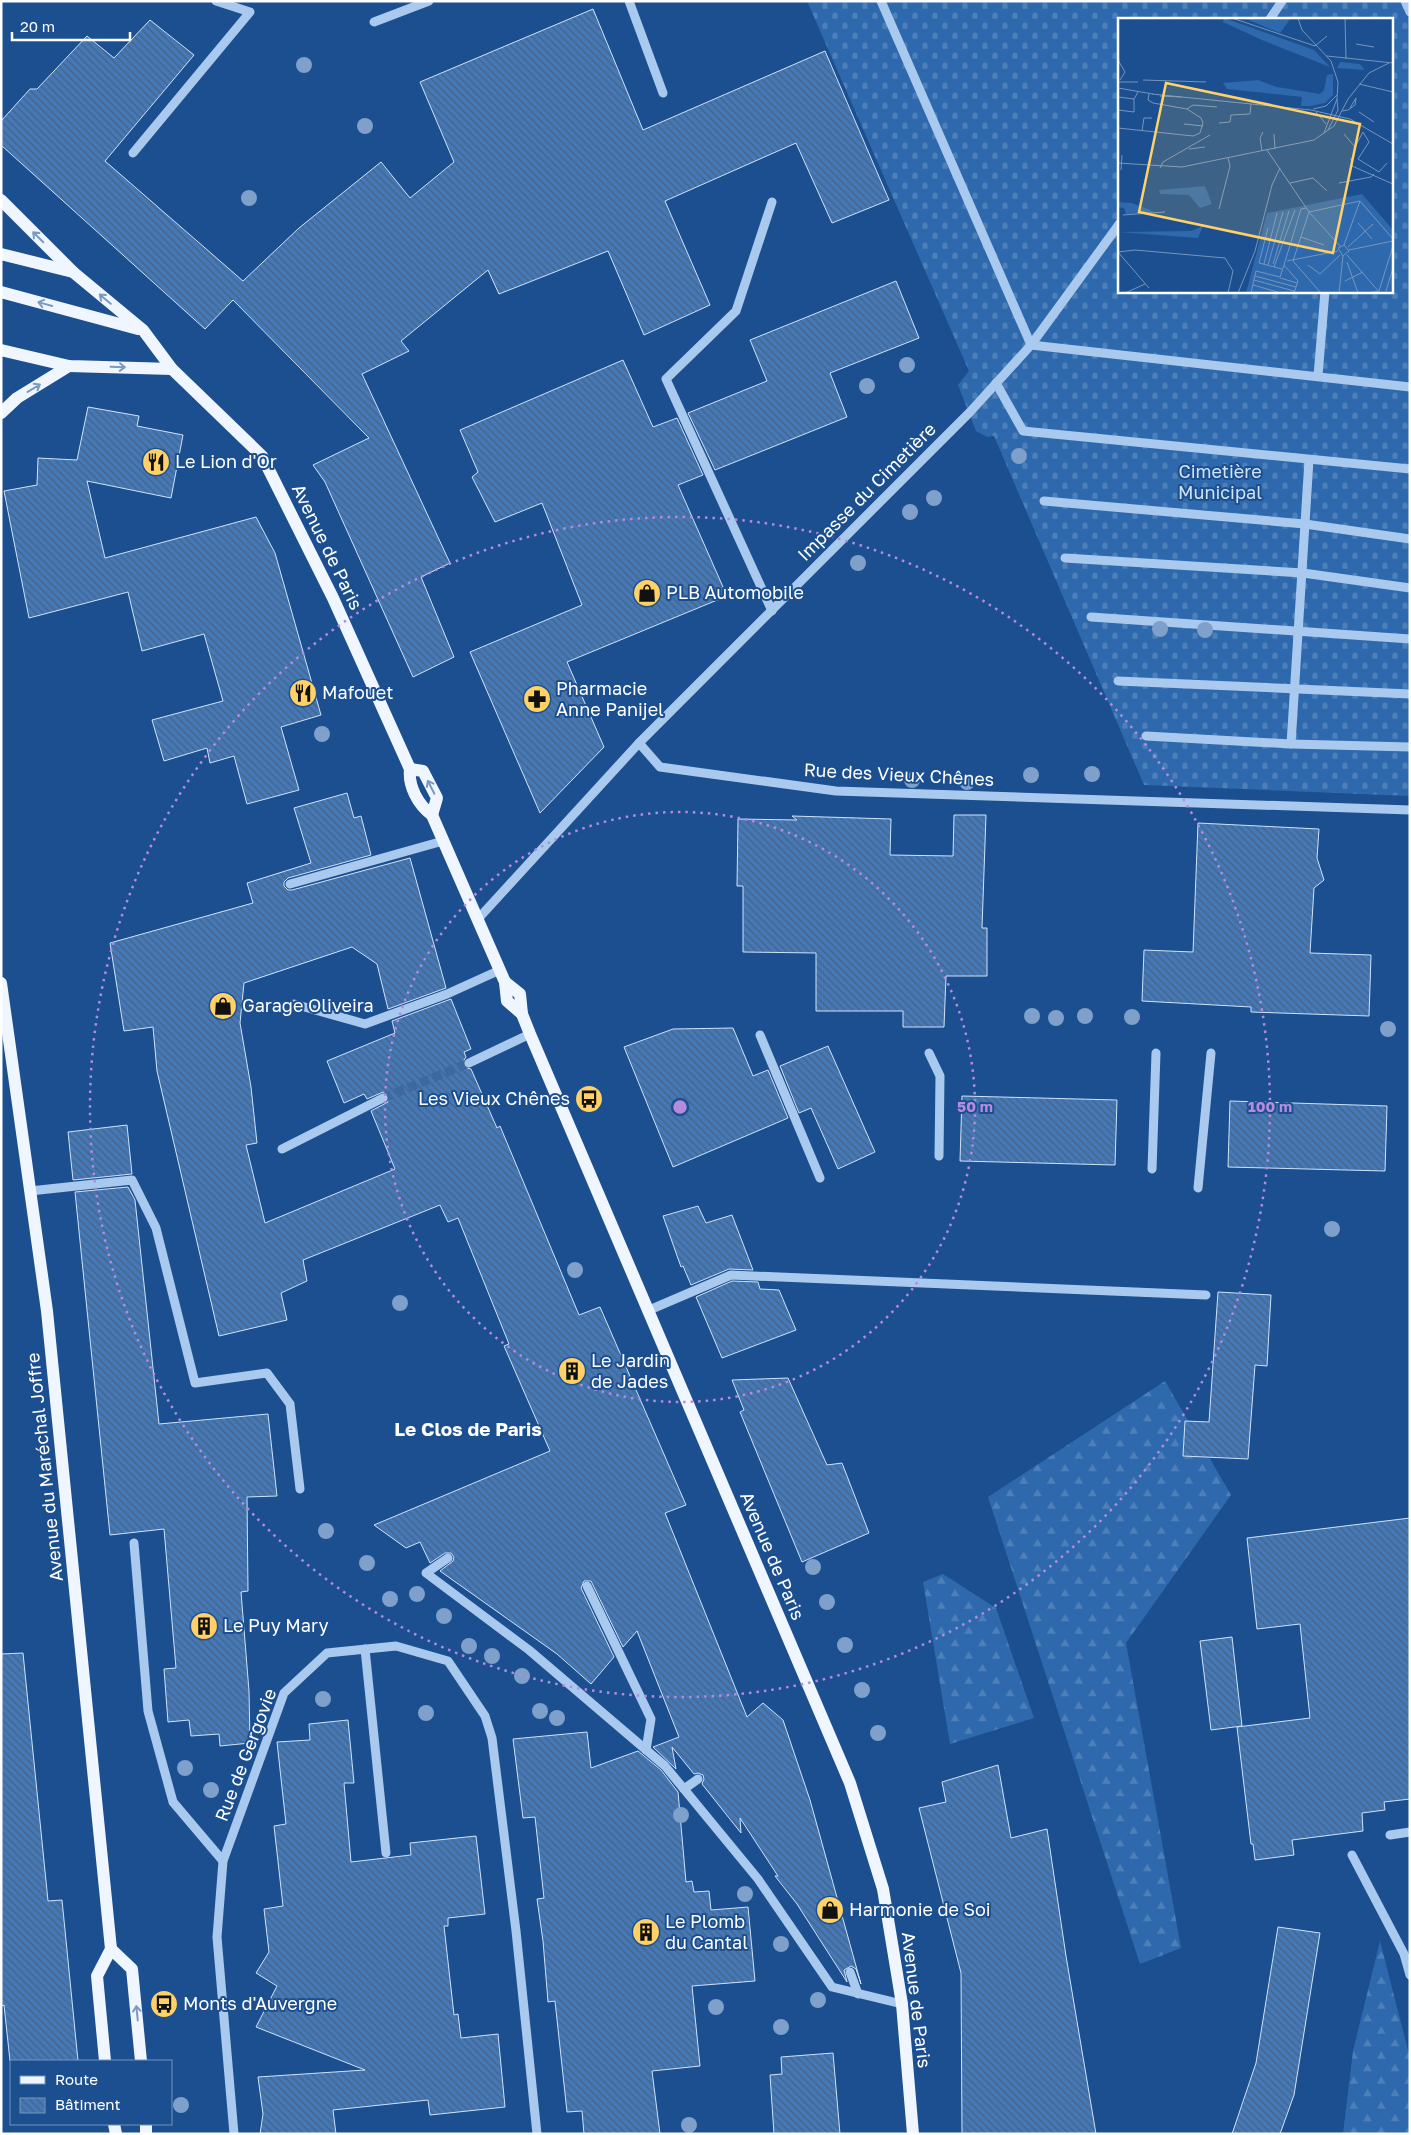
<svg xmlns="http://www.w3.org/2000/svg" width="1411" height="2135" viewBox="0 0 1411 2135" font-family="'Golos Text',sans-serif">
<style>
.forest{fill:url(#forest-firs)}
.cemetery{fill:url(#cemetery-stones);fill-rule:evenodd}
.building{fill:url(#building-back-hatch);stroke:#cfe3fa}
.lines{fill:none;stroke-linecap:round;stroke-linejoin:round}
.minor-tunnel{stroke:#3d69a0;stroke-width:9;stroke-dasharray:9 4.5;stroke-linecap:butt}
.minor{stroke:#a9c9ee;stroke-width:9}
.major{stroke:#f0f6ff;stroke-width:12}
.tree{fill:#7ea0ca}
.oneway{stroke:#7b9ac1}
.ring{fill:none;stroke:#b68bdc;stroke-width:2.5;stroke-dasharray:2.5 5}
.labels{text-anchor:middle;stroke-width:4;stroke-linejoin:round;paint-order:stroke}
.poi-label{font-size:18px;fill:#fff;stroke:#1b4f8f;text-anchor:start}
.park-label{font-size:18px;fill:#cfe3fa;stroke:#1b4f8f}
.street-label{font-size:18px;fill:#fff;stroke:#1b4f8f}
.neighbourhood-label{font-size:19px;font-weight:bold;fill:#fff;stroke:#1b4f8f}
.inset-road{fill:none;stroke:#7695bc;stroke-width:1}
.view{fill:#ffd166;fill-opacity:0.15;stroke:#ffd166;stroke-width:2.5}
.inset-edge{fill:none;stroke:#fff;stroke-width:2.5}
.centre{fill:#b68bdc;stroke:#1b4f8f;stroke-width:2.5}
.ring-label{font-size:15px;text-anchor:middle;font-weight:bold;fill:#b68bdc;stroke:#1b4f8f;stroke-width:4;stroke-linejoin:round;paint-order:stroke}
</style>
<defs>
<pattern id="forest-firs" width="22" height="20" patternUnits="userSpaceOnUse" patternTransform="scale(1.25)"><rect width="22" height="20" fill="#2e69ad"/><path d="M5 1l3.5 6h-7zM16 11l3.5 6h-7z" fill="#4d80b9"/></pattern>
<pattern id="cemetery-stones" width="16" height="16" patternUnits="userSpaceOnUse" patternTransform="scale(1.25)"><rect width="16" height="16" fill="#2e69ad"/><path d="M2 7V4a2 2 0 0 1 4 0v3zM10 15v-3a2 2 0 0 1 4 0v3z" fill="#4d80b9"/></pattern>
<pattern id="building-back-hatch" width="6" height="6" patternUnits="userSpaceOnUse" patternTransform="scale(1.25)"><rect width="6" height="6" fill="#4478b7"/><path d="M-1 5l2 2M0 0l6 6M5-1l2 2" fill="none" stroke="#486282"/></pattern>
</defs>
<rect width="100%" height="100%" fill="#1b4f8f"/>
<!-- forest -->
<g class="forest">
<polygon points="1165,1381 1231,1495 1126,1643 1181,1948 1140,1964 988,1497"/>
<polygon points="943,1574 996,1608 1034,1718 950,1744 923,1582"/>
<polygon points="1380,1941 1410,2058 1410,2134 1343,2134 1353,2051"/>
</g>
<!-- cemetery -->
<path class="cemetery" d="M807,1H1410V796L1144,785L994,436L987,437L976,431L958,385L969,371ZM1120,19H1392V291H1120Z"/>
<!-- building -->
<g class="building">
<polygon points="593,9 643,130 825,51 889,200 832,223 796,143 665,201 710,305 644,335 608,251 499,294 488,270 401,341 409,351 362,374 450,563 421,577 454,657 413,677 325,482 313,465 369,438 233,300 205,329 1,145 1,121 30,89 37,89 87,36 114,58 150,20 194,55 105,161 243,281 299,228 381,162 410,198 454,162 420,82"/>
<polygon points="896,281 919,338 830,373 847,417 715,470 688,413 767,381 750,340"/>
<polygon points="623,360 653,427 677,418 703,475 678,485 727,596 567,662 604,747 540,813 470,652 582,605 542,503 495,522 472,477 478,472 460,430"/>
<polygon points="88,407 139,416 137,426 183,435 171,498 87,481 105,558 256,517 275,553 321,715 281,727 299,790 247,804 234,756 210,763 207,748 164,761 152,720 223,701 204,634 142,651 128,592 29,618 4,491 37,485 38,458 77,460"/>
<polygon points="347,793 354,818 361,816 371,855 288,878 284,882 284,886 288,890 292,890 410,858 446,988 388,1009 377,964 352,947 244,983 240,1023 251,1087 257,1143 246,1145 265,1223 395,1169 371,1111 388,1102 388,1095 383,1092 367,1099 364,1094 344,1103 327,1061 395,1033 392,1021 451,999 471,1049 464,1052 466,1057 464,1060 463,1065 466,1068 471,1069 497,1128 500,1126 579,1315 600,1307 686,1505 665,1513 747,1717 763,1703 783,1720 810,1800 861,1984 856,1969 851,1966 844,1970 847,1982 797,1904 775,1876 778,1876 740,1818 741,1833 702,1784 704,1779 703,1775 698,1773 694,1774 672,1747 676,1769 653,1747 679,1737 637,1631 623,1647 591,1581 584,1581 581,1588 614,1657 591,1684 557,1654 440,1571 453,1561 454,1557 451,1553 445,1553 430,1563 420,1542 406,1548 374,1525 550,1451 504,1346 509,1344 458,1218 448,1222 440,1205 303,1260 307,1281 281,1293 287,1320 219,1336 157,1071 153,1027 124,1031 110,943 253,903 247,883 311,863 294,808"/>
<polygon points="954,815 986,815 982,928 987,928 987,976 946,976 944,1027 903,1027 903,1011 816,1011 816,953 743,952 743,886 737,886 738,819 797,820 792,816 891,819 890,855 953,856"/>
<polygon points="1198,823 1319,829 1317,858 1324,880 1314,888 1310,953 1371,955 1369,1016 1251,1012 1251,1007 1142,1001 1144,950 1193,952"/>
<polygon points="733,1028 753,1076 768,1070 788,1118 673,1167 624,1047 673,1029"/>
<polygon points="828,1046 875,1152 838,1169 811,1108 799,1113 780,1066"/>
<polygon points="962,1096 1117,1100 1115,1165 960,1161"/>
<polygon points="1230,1101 1387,1106 1385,1171 1228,1167"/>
<polygon points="127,1125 132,1174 73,1180 68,1132"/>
<polygon points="128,1187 135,1200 159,1424 268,1414 277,1496 247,1497 248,1591 241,1592 249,1691 250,1743 220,1746 219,1734 191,1736 189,1720 168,1722 164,1669 176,1668 164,1529 110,1535 75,1192"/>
<polygon points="698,1206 706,1223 732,1215 753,1270 729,1269 691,1285 683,1266 681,1267 663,1216"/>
<polygon points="732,1281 758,1282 760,1289 779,1290 796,1330 722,1358 696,1297"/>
<polygon points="1218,1292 1271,1295 1267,1366 1255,1365 1248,1459 1183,1456 1185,1421 1209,1422"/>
<polygon points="788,1378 827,1465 842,1463 869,1533 802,1562 740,1412 744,1410 732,1380"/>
<polygon points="1410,1518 1410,1799 1384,1802 1385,1810 1362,1813 1363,1831 1292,1840 1294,1855 1255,1860 1253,1844 1251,1844 1237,1727 1310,1718 1300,1624 1257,1629 1247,1538"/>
<polygon points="1232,1637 1242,1726 1211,1730 1200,1641"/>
<polygon points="23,1653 48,1901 62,1900 78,2061 10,2061 4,2005 1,2006 1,1654"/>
<polygon points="348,1720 354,1783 344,1783 351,1862 411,1855 410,1843 476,1836 485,1914 448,1918 448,1926 444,1926 454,2015 458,2014 461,2038 498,2034 505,2107 430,2115 428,2100 333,2110 336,2134 260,2134 263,2114 258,2077 365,2070 256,2027 277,1986 256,1973 269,1952 264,1909 283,1906 274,1826 286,1824 277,1742 310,1740 309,1724"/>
<polygon points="587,1732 591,1768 638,1751 661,1770 678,1792 686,1882 692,1881 694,1892 709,1891 711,1910 748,1907 755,1981 692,1986 700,2066 652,2071 660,2134 584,2134 582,2111 567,2112 555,2001 548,2002 543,1941 537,1899 544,1898 535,1817 523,1818 513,1739"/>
<polygon points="998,1765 1011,1838 1047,1829 1066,1956 1096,2134 962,2134 961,1973 919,1808 946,1802 942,1782"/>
<polygon points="1278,1927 1320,1933 1294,2095 1280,2134 1232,2134 1256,2063"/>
<polygon points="833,2053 840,2134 774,2134 770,2075 782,2074 781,2057"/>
</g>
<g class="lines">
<!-- minor-tunnel -->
<polyline class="minor-tunnel" points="383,1098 469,1063"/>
<!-- minor -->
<g class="minor">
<polyline points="629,1 663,93"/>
<polyline points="881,1 1031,345 1410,387"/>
<polyline points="1405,1 1410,12"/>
<polyline points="1270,19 1282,1"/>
<polyline points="374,22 429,1"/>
<polyline points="133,153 250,12 216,1"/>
<polyline points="772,202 736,311 666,379 772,611"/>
<polyline points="1318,376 1325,291"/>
<polyline points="996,383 1023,431 1410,469"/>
<polyline points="1044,501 1305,524 1410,539"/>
<polyline points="1065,558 1303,573 1410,588"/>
<polyline points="1091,617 1410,639"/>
<polyline points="1118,681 1410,694"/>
<polyline points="1146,736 1291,744 1309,460"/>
<polyline points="639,743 660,767 836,791 1410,810"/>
<polyline points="1291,744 1410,747"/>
<polyline points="290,884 443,841"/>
<polyline points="477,920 639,743 970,412 1031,345 1120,223"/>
<polyline points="294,1004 365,1024 447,994 500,970"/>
<polyline points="760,1035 820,1178"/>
<polyline points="929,1053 940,1076 939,1156"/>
<polyline points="469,1063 530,1034"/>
<polyline points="282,1149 383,1098"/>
<polyline points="1152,1169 1156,1053"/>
<polyline points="1198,1188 1211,1053"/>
<polyline points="30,1191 132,1180 156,1228 195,1383 267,1373 290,1404 300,1489"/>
<polyline points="647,1311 731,1275 1206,1295"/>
<polyline points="134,1543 148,1711 173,1802 223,1861"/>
<polyline points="448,1558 426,1573 529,1650 665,1766 758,1879 832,1987 902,2004"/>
<polyline points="587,1586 651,1719 646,1750"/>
<polyline points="365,1649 386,1853"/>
<polyline points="684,1789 698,1779"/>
<polyline points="1390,1835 1410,1832"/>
<polyline points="1352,1855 1404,1954 1410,1975"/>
<polyline points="850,1972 858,1994"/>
<polyline points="234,2134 217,1937 223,1861 284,1693 327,1653 396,1646 448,1661 485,1716 492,1738 516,1931 537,2134"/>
</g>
<!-- major -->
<g class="major">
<polyline points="1,200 73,272"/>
<path d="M1,254L73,272L143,330L172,369L262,456L333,598L410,769C408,786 418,805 432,815L505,982L507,1001L522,1014"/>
<polyline points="1,292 138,329"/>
<polyline points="1,350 69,366 172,369"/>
<polyline points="1,413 17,398 69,366"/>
<polyline points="410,769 423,771 437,798 432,815"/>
<polyline points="505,982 520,994 522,1014 530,1034 850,1783 883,1889 902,2004 913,2134"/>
<polyline points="1,983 47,1311 111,1949 97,1976 105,2061"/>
<polyline points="111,1949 132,1969 141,2061"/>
<polyline points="114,2124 116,2134"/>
<polyline points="146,2134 146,2124"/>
</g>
</g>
<!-- trees -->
<g class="tree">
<circle cx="304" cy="65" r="8"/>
<circle cx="365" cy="126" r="8"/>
<circle cx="249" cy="198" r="8"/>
<circle cx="907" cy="365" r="8"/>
<circle cx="867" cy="386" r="8"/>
<circle cx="1019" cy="456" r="8"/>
<circle cx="934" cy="498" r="8"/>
<circle cx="910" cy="512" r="8"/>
<circle cx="858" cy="563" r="8"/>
<circle cx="1160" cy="629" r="8"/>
<circle cx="1205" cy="630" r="8"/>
<circle cx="322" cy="734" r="8"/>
<circle cx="1092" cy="774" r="8"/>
<circle cx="1031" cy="775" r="8"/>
<circle cx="912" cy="780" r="8"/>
<circle cx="967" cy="782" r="8"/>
<circle cx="1032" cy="1016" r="8"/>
<circle cx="1085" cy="1016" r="8"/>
<circle cx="1132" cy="1017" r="8"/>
<circle cx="1056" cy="1018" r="8"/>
<circle cx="1388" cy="1029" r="8"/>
<circle cx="1332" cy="1229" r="8"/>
<circle cx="575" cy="1270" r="8"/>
<circle cx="400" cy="1303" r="8"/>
<circle cx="326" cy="1531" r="8"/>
<circle cx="367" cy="1563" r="8"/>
<circle cx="813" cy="1567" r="8"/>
<circle cx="417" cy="1594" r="8"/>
<circle cx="390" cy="1599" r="8"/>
<circle cx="827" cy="1602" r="8"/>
<circle cx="444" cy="1616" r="8"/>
<circle cx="845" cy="1645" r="8"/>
<circle cx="469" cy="1646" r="8"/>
<circle cx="492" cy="1656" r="8"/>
<circle cx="522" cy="1676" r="8"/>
<circle cx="862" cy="1690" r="8"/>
<circle cx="323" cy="1699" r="8"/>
<circle cx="540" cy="1711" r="8"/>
<circle cx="426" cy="1713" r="8"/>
<circle cx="557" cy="1718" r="8"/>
<circle cx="878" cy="1733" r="8"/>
<circle cx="185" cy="1768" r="8"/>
<circle cx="211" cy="1790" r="8"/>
<circle cx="681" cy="1815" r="8"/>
<circle cx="745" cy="1894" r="8"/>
<circle cx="781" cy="1944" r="8"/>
<circle cx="818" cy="2000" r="8"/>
<circle cx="716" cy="2007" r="8"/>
<circle cx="781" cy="2027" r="8"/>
<circle cx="181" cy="2105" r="8"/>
<circle cx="689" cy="2125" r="8"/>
</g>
<!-- one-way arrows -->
<defs><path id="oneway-shaft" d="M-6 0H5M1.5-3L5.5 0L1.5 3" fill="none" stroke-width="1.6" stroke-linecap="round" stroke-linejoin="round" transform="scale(1.25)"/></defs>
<g class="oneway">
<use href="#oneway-shaft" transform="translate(38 237) rotate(-135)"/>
<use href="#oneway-shaft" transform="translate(105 299) rotate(-140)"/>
<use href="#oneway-shaft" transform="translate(45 304) rotate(-165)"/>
<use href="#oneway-shaft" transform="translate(118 367) rotate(2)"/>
<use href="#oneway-shaft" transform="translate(34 388) rotate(-31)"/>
<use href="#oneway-shaft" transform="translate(431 787) rotate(-117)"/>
<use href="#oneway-shaft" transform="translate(137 2013) rotate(-96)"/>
</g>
<!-- distance rings -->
<g class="ring">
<circle cx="680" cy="1107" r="295"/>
<circle cx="680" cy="1107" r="590"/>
</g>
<!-- icons -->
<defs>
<g id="restaurant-disc" transform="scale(1.4375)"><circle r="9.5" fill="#ffd166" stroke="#1b4f8f"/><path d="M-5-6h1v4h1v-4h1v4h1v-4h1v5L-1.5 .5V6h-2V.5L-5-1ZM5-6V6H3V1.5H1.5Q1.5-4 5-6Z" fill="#111"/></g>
<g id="shop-disc" transform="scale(1.4375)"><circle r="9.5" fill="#ffd166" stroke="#1b4f8f"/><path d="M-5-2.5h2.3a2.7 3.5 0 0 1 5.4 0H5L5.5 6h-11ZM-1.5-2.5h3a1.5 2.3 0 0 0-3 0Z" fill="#111"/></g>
<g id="pharmacy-disc" transform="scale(1.4375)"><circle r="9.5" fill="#ffd166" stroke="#1b4f8f"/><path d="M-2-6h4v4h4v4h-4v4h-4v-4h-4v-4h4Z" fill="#111"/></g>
<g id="bus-disc" transform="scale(1.4375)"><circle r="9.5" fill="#ffd166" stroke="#1b4f8f"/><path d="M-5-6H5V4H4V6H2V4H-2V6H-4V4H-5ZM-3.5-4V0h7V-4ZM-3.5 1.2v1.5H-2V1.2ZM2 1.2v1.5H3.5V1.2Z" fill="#111"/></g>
<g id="building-disc" transform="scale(1.4375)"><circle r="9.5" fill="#ffd166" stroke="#1b4f8f"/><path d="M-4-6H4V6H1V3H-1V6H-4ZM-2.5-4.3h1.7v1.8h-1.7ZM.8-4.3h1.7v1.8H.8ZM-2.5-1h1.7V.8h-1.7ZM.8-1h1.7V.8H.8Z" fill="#111"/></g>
</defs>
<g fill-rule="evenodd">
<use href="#restaurant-disc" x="156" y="462"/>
<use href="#shop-disc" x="647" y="593"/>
<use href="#restaurant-disc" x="303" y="693"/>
<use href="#pharmacy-disc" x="537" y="699"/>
<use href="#shop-disc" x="223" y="1006"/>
<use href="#bus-disc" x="589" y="1099"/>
<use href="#building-disc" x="572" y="1371"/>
<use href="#building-disc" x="204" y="1626"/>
<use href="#shop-disc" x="830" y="1910"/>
<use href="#building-disc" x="646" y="1932"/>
<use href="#bus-disc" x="164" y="2004"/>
</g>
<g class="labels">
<!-- poi labels -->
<g class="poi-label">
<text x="175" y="468">Le Lion d'Or</text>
<text x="666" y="599">PLB Automobile</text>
<text x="556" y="695">Pharmacie<tspan x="556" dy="21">Anne Panijel</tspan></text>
<text x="322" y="699">Mafouet</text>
<text x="242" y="1012">Garage Oliveira</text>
<text x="570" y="1105" text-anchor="end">Les Vieux Chênes</text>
<text x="591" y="1367">Le Jardin<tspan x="591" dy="21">de Jades</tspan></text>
<text x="223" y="1632">Le Puy Mary</text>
<text x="849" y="1916">Harmonie de Soi</text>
<text x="665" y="1928">Le Plomb<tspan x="665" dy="21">du Cantal</tspan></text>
<text x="183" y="2010">Monts d'Auvergne</text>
</g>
<!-- park labels -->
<g class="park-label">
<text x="1220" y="478">Cimetière<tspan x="1220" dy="21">Municipal</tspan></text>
</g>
<!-- street labels -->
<g class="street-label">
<text transform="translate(867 492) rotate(-45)" y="6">Impasse du Cimetière</text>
<text transform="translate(327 547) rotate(64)" y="6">Avenue de Paris</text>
<text transform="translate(899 775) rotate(3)" y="6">Rue des Vieux Chênes</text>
<text transform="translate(45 1467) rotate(-96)" y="6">Avenue du Maréchal Joffre</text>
<text transform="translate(772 1556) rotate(67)" y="6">Avenue de Paris</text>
<text transform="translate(246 1755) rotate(-69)" y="6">Rue de Gergovie</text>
<text transform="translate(916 2000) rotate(83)" y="6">Avenue de Paris</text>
</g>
<!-- neighbourhood labels -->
<g class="neighbourhood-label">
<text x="468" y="1436">Le Clos de Paris</text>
</g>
</g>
<!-- overview -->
<g transform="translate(1118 18)">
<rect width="275" height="275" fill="#1b4f8f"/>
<path d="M106,0L196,32L212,49L144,22L105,4ZM222,44L242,46L247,52L219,50ZM215,56V77L207,85L193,88H183L184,79L109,71L105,65L140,62L159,69L202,76L206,72L209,57Z" fill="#2e69ad"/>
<path d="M87,168L94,186L82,190L71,177L42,176L41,172ZM0,184L14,185L39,195L8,196L6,190L0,189ZM85,208L80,220L0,214L73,213Z" fill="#2e69ad"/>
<path d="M244,176L275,212V275H128L149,195Z" fill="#2e69ad"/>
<path d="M126,0H173L162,15Z" fill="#2e69ad"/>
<path class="inset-road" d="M114,0L197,28L209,18M180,0L184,12L213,43L220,64L219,81L206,115M227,0L228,41M238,26L256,29M209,38L275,45M0,42L7,54L2,62M25,62L88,64M0,64H20M241,66L275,74M0,70L35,76M34,76L193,92L232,101L275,126M42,78L63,79M0,79L16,81L20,74M69,91L75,87L99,89M195,91L208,88L219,77M0,92L16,94V81M224,93L230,92L237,87L238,80L232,90M198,94L208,106M241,94L256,104M101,105L112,104L113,97L132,96L133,86M66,106L85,108M0,110L75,118L82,115L85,105L83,100L69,91L35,85L30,82L31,76M210,112L220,92L219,81M24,113L26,100H34M245,114L251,124L240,141L261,154L269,145M156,116L157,131M226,116L237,129L245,114M71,131L87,129M149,132L191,194L222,228M144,133L142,120L145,114M233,140L234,148L275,166M0,145L64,149L196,122L216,108L230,81L251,55L271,45M42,150L45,144L92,117M3,152L4,137M172,165L195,160L209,173M221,165L253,159L256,156M242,183L275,221M101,191L112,148L110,140M5,197L47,194M240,205L254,221M150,210L141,245L164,251M183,219L206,227M226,227L231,233L225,238L220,230L226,227L242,183M230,229L255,206M231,232L275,223M0,234L17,232L107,240L115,253L110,275M0,234L31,270M229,237L262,275M169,243L220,233M229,244L240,275M146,246L159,195M155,246L171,193M150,247L165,194M166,247L183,191L188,190M190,247L202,256L222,237M156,249L177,192M137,258L178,269M162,260L179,265M136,262L176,273M227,263L245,254M135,267L163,275M268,273L275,250M7,275L27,266M120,275L137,233L154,167L162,150M133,275L138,253L162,259L166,247L180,263L176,275M203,275L175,243L191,194L242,183M221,275L225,238M249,275L261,273L275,228"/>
<path class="view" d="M48,65L242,106L215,235L21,194Z"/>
<rect width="275" height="275" class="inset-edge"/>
</g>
<circle cx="680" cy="1107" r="8" class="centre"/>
<g class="ring-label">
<text x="975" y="1112">50 m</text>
<text x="1270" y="1112">100 m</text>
</g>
<!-- border -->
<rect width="1411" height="2135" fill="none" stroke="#ffffff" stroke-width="5"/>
<!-- legend -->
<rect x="10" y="2060" width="162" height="65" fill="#1b4f8f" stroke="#7695bc"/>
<rect x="20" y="2076" width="25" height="8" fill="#f0f6ff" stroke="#7695bc"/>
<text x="55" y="2085" font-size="15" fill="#ffffff">Route</text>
<rect x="20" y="2098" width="25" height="15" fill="url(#building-back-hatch)" stroke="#7695bc"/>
<text x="55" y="2110" font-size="15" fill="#ffffff">Bâtiment</text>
<!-- scale -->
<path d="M12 32v8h118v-8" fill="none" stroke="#ffffff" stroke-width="2.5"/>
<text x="20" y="32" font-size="15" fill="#ffffff" stroke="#1b4f8f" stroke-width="4" paint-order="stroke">20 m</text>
</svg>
